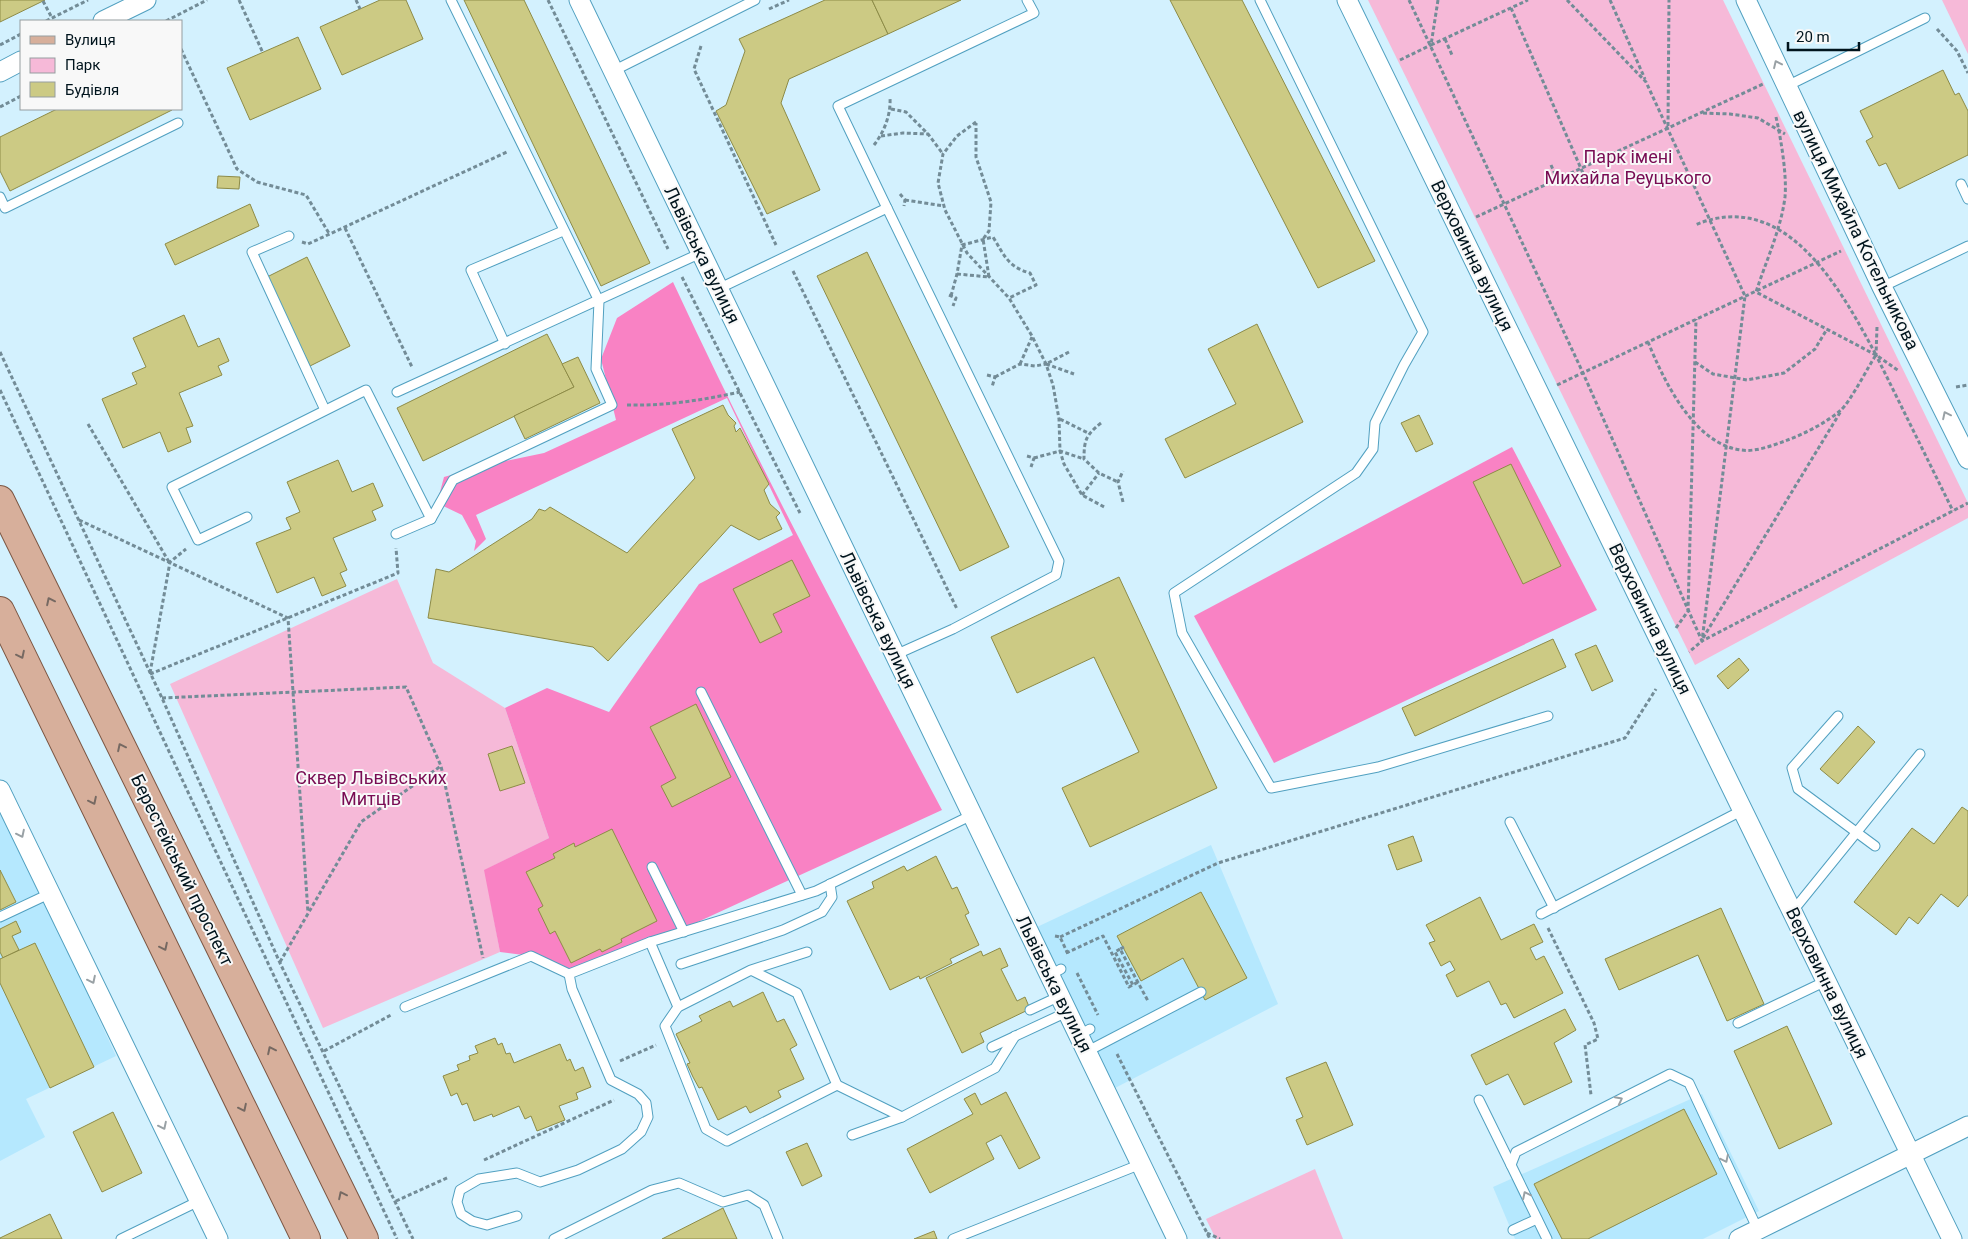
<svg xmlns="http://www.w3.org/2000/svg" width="1968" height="1239" viewBox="0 0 1968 1239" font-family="Roboto,sans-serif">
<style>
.built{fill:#b5e8fe}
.green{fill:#f6b9d8}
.forest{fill:#f982c4}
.building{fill:#ccca84;stroke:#8d8b47}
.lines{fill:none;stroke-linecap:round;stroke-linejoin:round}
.lane-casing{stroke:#51a0c0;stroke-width:11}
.street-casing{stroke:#51a0c0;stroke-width:21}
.primary-casing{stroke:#7b5643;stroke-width:30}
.path{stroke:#738c97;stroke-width:3;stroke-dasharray:4 2.5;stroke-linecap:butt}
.lane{stroke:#fff;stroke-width:9}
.street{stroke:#fff;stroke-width:19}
.primary{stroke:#d7af9b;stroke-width:28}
.oneway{stroke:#99a1a5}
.oneway2{stroke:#766962}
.labels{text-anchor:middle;stroke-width:4;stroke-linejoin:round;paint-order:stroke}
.park-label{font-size:18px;fill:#780b53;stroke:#f8f8f8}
.street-label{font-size:18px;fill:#00141d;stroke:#f8f8f8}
</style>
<rect width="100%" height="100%" fill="#d3f1fe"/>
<!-- built -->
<g class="built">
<polygon points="0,804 116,1056 26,1099 45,1137 0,1161"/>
<polygon points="1211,845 1278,1004 1115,1088 1037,927"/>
<polygon points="1702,1094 1759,1211 1703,1239 1515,1239 1493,1187"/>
</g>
<!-- green -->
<g class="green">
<polygon points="1368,0 1723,0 1968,503 1968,518 1695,665"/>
<polygon points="1942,0 1968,0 1968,54"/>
<polygon points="397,579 433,663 505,708 549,838 485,870 500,952 323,1028 170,684"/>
<polygon points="1315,1169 1343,1239 1216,1239 1206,1219"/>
</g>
<!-- forest -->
<g class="forest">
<path d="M673,282C756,461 849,635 942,810L665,937L569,974L531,956L500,952L484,870L549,838L505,708L547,688L609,712L699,584L793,535L727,398L476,515L486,539L474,551L476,541L462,515L437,503L444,477L486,465L544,453L616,420L601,359L617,318Z"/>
<polygon points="1512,447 1597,610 1274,763 1194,616"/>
</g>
<!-- building -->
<g class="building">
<polygon points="0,0 45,0 0,22"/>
<polygon points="380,0 406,0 423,39 342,75 320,27"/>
<polygon points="464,0 524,0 650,263 601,286"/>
<polygon points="825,0 872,0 888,34 789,79 781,103 820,190 767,214 716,111 726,105 745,51 739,39"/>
<polygon points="872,0 961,0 888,34"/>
<polygon points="1170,0 1242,0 1375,261 1318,288"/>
<polygon points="298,37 321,89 250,120 227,68"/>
<polygon points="1943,70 1955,95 1959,93 1968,111 1968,155 1899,189 1886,163 1879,166 1866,141 1873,137 1860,111"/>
<polygon points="57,109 171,109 172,110 10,191 0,171 0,137"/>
<polygon points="218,176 240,177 239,189 217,188"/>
<polygon points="250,204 259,226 175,265 165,244"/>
<polygon points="867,252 1009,547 960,571 817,276"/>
<polygon points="307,257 350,346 310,366 267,277"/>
<polygon points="184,315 198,347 219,338 229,361 218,366 222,375 179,393 193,426 186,428 191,442 168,452 160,432 123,448 102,399 137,384 132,373 146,367 133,338"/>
<polygon points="1257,324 1303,422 1185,478 1165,439 1236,404 1208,349"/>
<polygon points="547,334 574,387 423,461 397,408"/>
<polygon points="578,357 600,403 525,439 514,416 574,387 562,364"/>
<polygon points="723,405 728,415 736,423 734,426 736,432 740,428 769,484 764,490 770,504 780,513 776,517 782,529 759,540 731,525 608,661 593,647 428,618 436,569 449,572 532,519 539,509 545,511 550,507 627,553 695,478 672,429"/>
<polygon points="1419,415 1433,444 1416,452 1401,423"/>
<polygon points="338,460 352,492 373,483 383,506 372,511 376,520 333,538 347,570 340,573 346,586 322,596 314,577 277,593 256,543 291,529 286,518 300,512 287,482"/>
<polygon points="1511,464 1561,566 1523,584 1473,482"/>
<polygon points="792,560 810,596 773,614 782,632 760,643 733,589"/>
<polygon points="1119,577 1217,788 1090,847 1062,788 1139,752 1094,657 1017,693 991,637"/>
<polygon points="1553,639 1566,667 1415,736 1402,708"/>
<polygon points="1596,645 1613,681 1592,691 1575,654"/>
<polygon points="1739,658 1749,670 1728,689 1717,676"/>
<polygon points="696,704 731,777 672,807 661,786 676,778 650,727"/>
<polygon points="1858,726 1875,742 1838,784 1820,769"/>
<polygon points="512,746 525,783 500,791 488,754"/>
<polygon points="1962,807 1968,811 1968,895 1958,907 1941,894 1918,924 1909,917 1896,935 1854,902 1912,828 1934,844"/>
<polygon points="612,829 657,921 621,939 622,942 602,952 600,949 571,963 555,931 550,934 538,909 543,906 526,872 555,858 553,854 574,843 575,847"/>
<polygon points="1413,836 1422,861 1397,870 1388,845"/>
<polygon points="936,856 952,889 957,887 969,913 965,915 979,945 950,959 952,963 920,979 919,976 890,990 847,901 874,888 872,882 904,866 907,871"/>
<polygon points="0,870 16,902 0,910"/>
<polygon points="1201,892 1247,978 1205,1000 1183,958 1141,981 1117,936"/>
<polygon points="1480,897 1501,940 1534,924 1543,942 1530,948 1536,960 1544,956 1563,993 1514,1018 1506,1003 1501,1005 1489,981 1457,997 1446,975 1455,970 1450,961 1441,966 1429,943 1435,941 1426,925"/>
<polygon points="1721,908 1764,1004 1727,1021 1698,955 1619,990 1605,959"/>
<polygon points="16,921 21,932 12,936 19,950 3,958 0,952 0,929"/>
<polygon points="35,943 94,1067 50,1088 0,983 0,959"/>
<polygon points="1000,948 1008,966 1001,969 1017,1001 1025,997 1030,1009 980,1033 984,1042 962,1053 926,978 981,951 983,956"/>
<polygon points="763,992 777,1022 784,1019 797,1045 790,1049 804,1079 778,1091 781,1097 750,1113 746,1106 718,1120 702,1087 699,1088 693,1077 687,1064 690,1063 676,1034 702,1021 699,1016 730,1001 733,1007"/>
<polygon points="1565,1009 1576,1030 1554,1043 1572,1082 1524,1105 1508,1074 1486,1085 1471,1055"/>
<polygon points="1787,1026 1832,1124 1779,1149 1734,1051"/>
<polygon points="495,1038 498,1045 502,1043 506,1054 510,1053 514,1063 560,1044 567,1061 570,1059 575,1071 583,1067 591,1087 576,1093 578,1099 559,1106 565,1120 537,1131 531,1116 525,1119 519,1106 493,1117 492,1114 474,1121 467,1103 462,1105 457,1093 451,1096 443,1076 459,1070 457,1065 470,1060 469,1056 478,1053 475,1046"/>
<polygon points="1326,1062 1353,1125 1307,1145 1296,1120 1303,1117 1286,1078"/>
<polygon points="1006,1092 1040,1158 1019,1169 1001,1135 986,1143 994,1159 930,1193 907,1149 973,1114 964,1099 975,1093 981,1105"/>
<polygon points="1684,1109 1717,1174 1588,1239 1562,1239 1534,1184"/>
<polygon points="113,1112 142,1173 102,1192 73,1132"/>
<polygon points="807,1143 822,1176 802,1186 786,1152"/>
<polygon points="723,1208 737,1239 662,1239"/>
<polygon points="50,1214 62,1239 0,1239 0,1238"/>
<polygon points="934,1231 937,1239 914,1239"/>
</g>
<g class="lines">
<!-- lane casing -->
<g class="lane-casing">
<g id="lane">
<polyline points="1260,0 1423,332 1404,365 1375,423 1373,449 1356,473 1174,593 1182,633 1271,788 1378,767 1548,716"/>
<polyline points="613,71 755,0"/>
<polyline points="1787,86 1925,18"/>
<polyline points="1961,184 1968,199"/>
<polyline points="0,197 5,208 178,123"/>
<polyline points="887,208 1059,561 1056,575 953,629 895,655"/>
<polyline points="289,236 252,252 325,410"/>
<polyline points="1882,287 1968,246"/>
<polyline points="718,289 887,208 838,106 1034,13 1027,0"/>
<polyline points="505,344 471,270 563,231"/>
<polyline points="397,392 701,253"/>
<polyline points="247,517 198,540 172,487 366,390 431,519"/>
<polyline points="396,534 431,519 453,480 612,405 596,369 599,301 451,0"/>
<polyline points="701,692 802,895"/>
<polyline points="1838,716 1792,768 1798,789 1875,846"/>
<polyline points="1510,822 1554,908"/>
<polyline points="652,867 684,932"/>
<polyline points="1792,912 1920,754"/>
<polyline points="1541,914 1743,810"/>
<polyline points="0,917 51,893"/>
<polyline points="650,942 678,1007"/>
<polyline points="681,964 783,930 822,912 832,897 830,884"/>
<polyline points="751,970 797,993 837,1085 727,1141 706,1129 665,1026 678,1007 751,970 807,952"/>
<polyline points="1050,975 1061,969"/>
<polyline points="405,1007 531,956 569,974"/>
<polyline points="1030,1010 1060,996"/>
<polyline points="1738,1023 1826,981"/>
<polyline points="1079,1035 1090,1029"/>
<polyline points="992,1047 1067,1012"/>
<polyline points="1086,1052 1201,992"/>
<polyline points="837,1085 902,1117 995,1068 1015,1036"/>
<polyline points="1479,1100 1511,1165"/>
<polyline points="852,1135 902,1117"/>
<polyline points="517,1216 487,1225 472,1221 461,1214 457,1202 460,1190 479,1179 517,1173 540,1182 578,1170 622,1149 641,1132 648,1117 646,1103 638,1094 611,1080 572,989 569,974 650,942 816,891 972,815"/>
<polyline points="1513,1230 1537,1219"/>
<polyline points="121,1239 199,1201"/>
<polyline points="554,1239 652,1190 679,1183 723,1202 748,1195 764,1205 778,1239"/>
<polyline points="953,1239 1141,1164"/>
<polyline points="1547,1239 1511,1165 1516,1152 1670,1074 1689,1083 1758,1230"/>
</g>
</g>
<!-- street casing -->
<g class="street-casing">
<g id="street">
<polyline points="579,0 1177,1239"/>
<polyline points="1347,0 1952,1239"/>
<polyline points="1746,0 1882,287 1968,459"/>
<polyline points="103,21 146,0"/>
<polyline points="0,72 21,61"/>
<polyline points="0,790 218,1239"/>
<polyline points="1739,1239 1968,1126"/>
</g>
</g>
<!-- primary casing -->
<g class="primary-casing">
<g id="primary">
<polyline points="0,500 364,1239"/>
<polyline points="0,611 306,1239"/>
</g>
</g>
<!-- path -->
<g class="path">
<polyline points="239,0 263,53"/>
<polyline points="356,0 360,9"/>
<polyline points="548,0 668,249"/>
<polyline points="1409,0 1583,373 1702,641 1689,652"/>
<polyline points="1438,0 1431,45 1528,0"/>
<polyline points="1567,0 1646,82 1745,296 1702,641 1968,503"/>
<polyline points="1610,0 1645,79"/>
<polyline points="43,1 52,18"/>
<polyline points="1511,8 1589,187"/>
<polyline points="769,9 789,0"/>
<polyline points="46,21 88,0"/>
<polyline points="166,21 207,0"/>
<polyline points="1937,29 1957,51 1968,73"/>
<polyline points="1445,39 1452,55"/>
<polyline points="0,45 21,34"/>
<polyline points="701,46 694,69 776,245"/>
<polyline points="181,49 237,169 257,182 306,195 330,235"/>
<polyline points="1400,60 1431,45"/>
<polyline points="0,107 21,96"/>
<polyline points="891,109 906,112 928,134 943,154"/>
<polyline points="1703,113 1730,114 1758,118 1785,134"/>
<path d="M1776,117C1781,139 1787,175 1785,197C1781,229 1766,261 1756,292L1876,355L1899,371"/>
<polyline points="976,122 957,136 943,154 938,183 945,210 967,253 1009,298 1032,336 1046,364 1053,385 1059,419 1060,451 1064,464 1082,495 1106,508"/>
<polyline points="1668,126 1669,0"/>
<polyline points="881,136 903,133 928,134"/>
<path d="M874,145C884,132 891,115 890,98"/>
<polyline points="1551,165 1557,179"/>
<polyline points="900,194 905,200 904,206"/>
<polyline points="905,200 944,206"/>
<polyline points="1476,217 1763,84"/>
<polyline points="345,228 412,367"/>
<polyline points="302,242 308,244 507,152"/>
<polyline points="793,271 957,609"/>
<polyline points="957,274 989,277 983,239 989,231 991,202 976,157 976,123"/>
<polyline points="682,277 800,513"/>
<polyline points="949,295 956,298 953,306"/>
<path d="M951,296L957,274L962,245L993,237C1004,255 1008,267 1030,273L1036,285L1009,298"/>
<polyline points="1877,327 1876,355 1953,511"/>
<path d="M1648,342C1664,381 1694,444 1741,450C1756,452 1771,446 1785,441C1804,434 1826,423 1841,410C1850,402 1868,367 1876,355C1841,289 1785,187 1695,225"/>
<polyline points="0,352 162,698 280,963 413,1239"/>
<polyline points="1069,352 1046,364 1074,374"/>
<polyline points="1695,362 1713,374 1747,380 1784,373 1815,349 1827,329"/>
<polyline points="1020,364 1032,337"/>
<polyline points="987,375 995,377 992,387"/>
<polyline points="995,377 1020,364 1035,366 1046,364"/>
<polyline points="1557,385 1841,251"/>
<polyline points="1956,387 1968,385"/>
<polyline points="0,390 397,1239"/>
<path d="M627,405C666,406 703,400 740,392"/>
<polyline points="1060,419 1088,433"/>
<path d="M1101,423C1086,435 1084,440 1084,459L1099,473L1118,482"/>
<polyline points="88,424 169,562"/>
<polyline points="1027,456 1034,458 1031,467"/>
<polyline points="1034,458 1060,451 1084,459"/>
<polyline points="1082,495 1099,473"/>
<polyline points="1123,502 1118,482 1123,471"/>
<polyline points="79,520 288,618 308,913"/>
<polyline points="1676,628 1688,611 1696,319"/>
<polyline points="1703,638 1841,411"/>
<polyline points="150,673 170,562 186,549"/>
<polyline points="150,674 398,573 396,548"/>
<polyline points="162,698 406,687 441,766 483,958"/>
<polyline points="1548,928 1594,1023 1598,1039 1585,1045 1591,1095"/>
<polyline points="1055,936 1060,937 1068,954"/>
<polyline points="1060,937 1218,863 1625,738 1656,689"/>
<polyline points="1124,947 1120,949 1148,1001"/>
<polyline points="1120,949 1115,952 1133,985"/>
<polyline points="1066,953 1103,936 1129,987 1138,982"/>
<polyline points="280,962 361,822 441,766"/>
<polyline points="1077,973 1098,1015"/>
<polyline points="324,1051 391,1015"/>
<polyline points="1117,1054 1210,1239"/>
<polyline points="620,1061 656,1045"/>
<polyline points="484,1160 614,1100"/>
<polyline points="396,1201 449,1177"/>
<polyline points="1207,1233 1220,1239"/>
</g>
<!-- lane -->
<use href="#lane" class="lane"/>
<!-- street -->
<use href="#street" class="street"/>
<!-- primary -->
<use href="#primary" class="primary"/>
</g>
<!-- one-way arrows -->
<defs><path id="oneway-chevron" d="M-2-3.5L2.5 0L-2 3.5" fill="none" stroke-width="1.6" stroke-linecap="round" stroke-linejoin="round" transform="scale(1.25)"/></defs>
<g class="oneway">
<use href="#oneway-chevron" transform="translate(1777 64) rotate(-115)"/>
<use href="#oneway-chevron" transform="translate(1946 415) rotate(-116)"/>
<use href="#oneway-chevron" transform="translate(21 834) rotate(64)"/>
<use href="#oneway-chevron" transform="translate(92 980) rotate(64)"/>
<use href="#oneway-chevron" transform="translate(1619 1100) rotate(-27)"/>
<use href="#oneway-chevron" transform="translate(163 1126) rotate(64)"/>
<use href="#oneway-chevron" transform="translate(1725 1159) rotate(64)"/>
<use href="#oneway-chevron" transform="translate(1526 1195) rotate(-116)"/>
</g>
<g class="oneway2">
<use href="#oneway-chevron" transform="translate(50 601) rotate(-116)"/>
<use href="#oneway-chevron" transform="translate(21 655) rotate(64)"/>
<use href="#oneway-chevron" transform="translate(121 747) rotate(-116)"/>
<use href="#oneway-chevron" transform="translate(93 801) rotate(64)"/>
<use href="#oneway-chevron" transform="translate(164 947) rotate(64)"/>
<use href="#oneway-chevron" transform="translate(271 1050) rotate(-116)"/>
<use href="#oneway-chevron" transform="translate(243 1108) rotate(64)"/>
<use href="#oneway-chevron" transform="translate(342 1195) rotate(-116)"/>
</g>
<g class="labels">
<!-- park labels -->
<g class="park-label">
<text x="1628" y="163">Парк імені<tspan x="1628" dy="21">Михайла Реуцького</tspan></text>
<text x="371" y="784">Сквер Львівських<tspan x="371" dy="21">Митців</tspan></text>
</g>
<!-- street labels -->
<g class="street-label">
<text transform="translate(1856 230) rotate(64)" y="6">вулиця Михайла Котельникова</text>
<text transform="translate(702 255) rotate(64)" y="6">Львівська вулиця</text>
<text transform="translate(1472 256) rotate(64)" y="6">Верховинна вулиця</text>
<text transform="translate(1650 619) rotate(64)" y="6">Верховинна вулиця</text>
<text transform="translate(878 620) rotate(64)" y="6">Львівська вулиця</text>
<text transform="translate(182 870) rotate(64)" y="6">Берестейський проспект</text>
<text transform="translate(1827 983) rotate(64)" y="6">Верховинна вулиця</text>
<text transform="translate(1054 984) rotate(64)" y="6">Львівська вулиця</text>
</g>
</g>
<!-- legend -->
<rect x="20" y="20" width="162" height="90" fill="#f8f8f8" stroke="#959da0"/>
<rect x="30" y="36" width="25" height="8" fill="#d7af9b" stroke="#959da0"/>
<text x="65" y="45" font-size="15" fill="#00141d">Вулиця</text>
<rect x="30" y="58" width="25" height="15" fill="#f6b9d8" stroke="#959da0"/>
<text x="65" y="70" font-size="15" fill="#00141d">Парк</text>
<rect x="30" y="82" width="25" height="15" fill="#ccca84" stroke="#959da0"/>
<text x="65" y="95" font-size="15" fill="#00141d">Будівля</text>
<!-- scale -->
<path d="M1788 42v8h71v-8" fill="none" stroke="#00141d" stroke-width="2.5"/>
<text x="1796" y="42" font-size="15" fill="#00141d" stroke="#f8f8f8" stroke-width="4" paint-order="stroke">20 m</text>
</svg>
